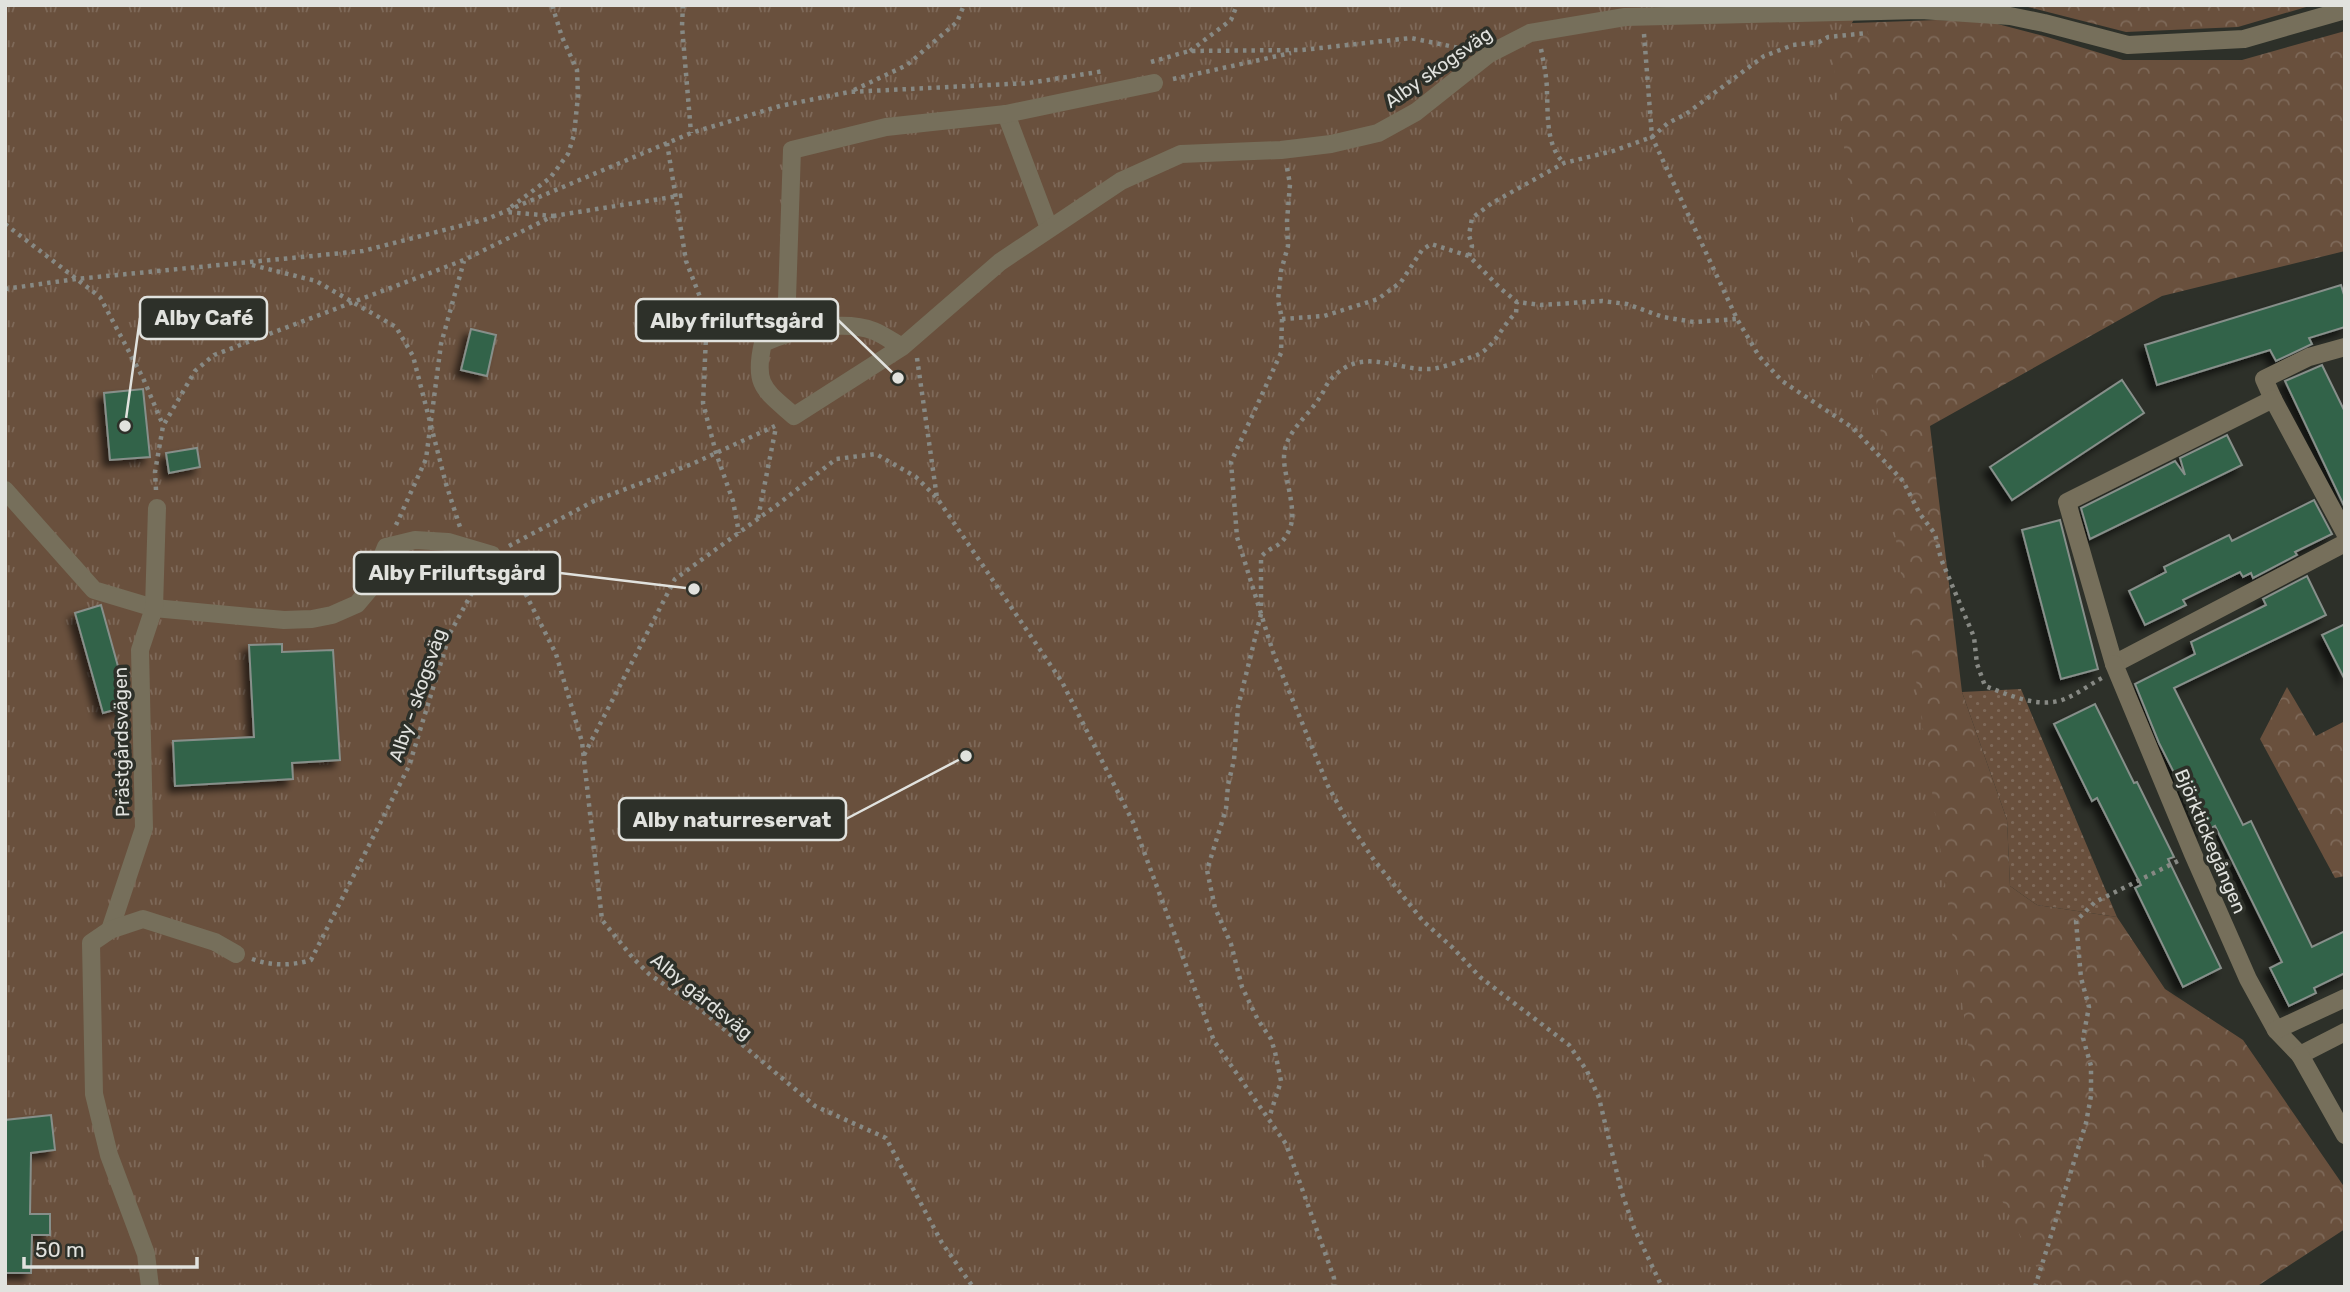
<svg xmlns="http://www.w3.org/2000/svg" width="2350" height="1292" viewBox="0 0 2350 1292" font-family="Rubik,sans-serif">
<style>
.grass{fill:url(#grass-dots)}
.forest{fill:url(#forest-crowns)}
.park{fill:url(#park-tufts)}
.building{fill:#30644a;stroke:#878f8a;stroke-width:2;filter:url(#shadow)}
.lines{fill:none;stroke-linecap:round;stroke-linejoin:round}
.path{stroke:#878984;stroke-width:4.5;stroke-dasharray:3.5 5;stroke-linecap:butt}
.minor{stroke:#766f5b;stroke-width:18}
.labels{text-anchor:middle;stroke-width:7;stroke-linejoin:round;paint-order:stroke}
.street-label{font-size:19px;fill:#e1e2de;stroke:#2d3029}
.leader{fill:none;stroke:#e1e2de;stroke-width:2.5}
.callout-dot{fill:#e1e2de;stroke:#2d3029;stroke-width:2.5}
.callout{fill:#2d3029;stroke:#e1e2de;stroke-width:2.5}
.callout-label{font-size:21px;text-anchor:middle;font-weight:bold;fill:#e1e2de}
</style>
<defs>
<pattern id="grass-dots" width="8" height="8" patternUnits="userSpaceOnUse" patternTransform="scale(1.75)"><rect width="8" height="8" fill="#69503d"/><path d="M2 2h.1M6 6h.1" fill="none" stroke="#7e6959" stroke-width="1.8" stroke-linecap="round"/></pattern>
<pattern id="forest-crowns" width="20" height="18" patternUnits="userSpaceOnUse" patternTransform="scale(1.75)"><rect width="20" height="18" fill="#69503d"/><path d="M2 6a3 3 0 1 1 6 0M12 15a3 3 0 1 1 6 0" fill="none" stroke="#7e6959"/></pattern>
<pattern id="park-tufts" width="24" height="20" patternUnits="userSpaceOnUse" patternTransform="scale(1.75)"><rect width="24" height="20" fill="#69503d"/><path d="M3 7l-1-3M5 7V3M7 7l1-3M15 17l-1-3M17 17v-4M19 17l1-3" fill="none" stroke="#7e6959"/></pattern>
<filter id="shadow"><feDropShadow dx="-6" dy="6" stdDeviation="3.5" flood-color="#0009"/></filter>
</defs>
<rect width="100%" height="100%" fill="#2d3029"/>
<!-- grass -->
<polygon class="grass" points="2021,689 2117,917 2037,905 2010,886 2007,820 1962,692"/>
<!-- forest -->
<g class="forest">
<polygon points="2020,5 2313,5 2238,27 2126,32"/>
<polygon points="1937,20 1990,22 2044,36 2123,60 2242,60 2345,31 2345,251 2162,296 1930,426 1962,692 2007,820 2010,886 2037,905 2117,917 2165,989 2243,1040 2345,1188 2345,1229 2256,1287 1803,1287 1773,26"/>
<polygon points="2287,687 2316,736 2345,721 2345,876 2335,878 2260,739"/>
</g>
<!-- park -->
<polygon class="park" points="5,5 1862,5 1833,57 1868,343 1986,1170 2047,1287 5,1287"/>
<!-- building -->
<g class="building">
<polygon points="2341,285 2345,298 2345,327 2309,338 2312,344 2276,361 2270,350 2157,385 2145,345"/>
<polygon points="471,329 496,335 487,376 461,370"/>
<polygon points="2322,365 2345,412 2345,508 2285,381"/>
<polygon points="2122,380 2144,413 2012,500 1990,467"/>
<polygon points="143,389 150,457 110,460 104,393"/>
<polygon points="2227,435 2242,465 2090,539 2081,508 2175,461 2185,475 2180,458"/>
<polygon points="197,448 200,467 169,473 166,453"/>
<polygon points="2314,500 2332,534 2295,552 2297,555 2253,578 2251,573 2243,577 2240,572 2183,600 2186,605 2145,625 2129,591 2166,572 2164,567 2229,535 2232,541"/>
<polygon points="2060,520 2098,669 2061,679 2022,530"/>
<polygon points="2307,576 2326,615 2174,688 2243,825 2251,821 2312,947 2345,931 2345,973 2314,988 2316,993 2289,1006 2270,968 2282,962 2215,826 2204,832 2159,743 2135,684 2195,654 2191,642 2266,605 2263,599"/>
<polygon points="101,605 129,706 103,713 75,613"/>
<polygon points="2345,624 2345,680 2322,635"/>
<polygon points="282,644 282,652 333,650 340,760 292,763 293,779 175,786 173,741 254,737 249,645"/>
<polygon points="2095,704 2134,783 2137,782 2174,857 2168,859 2221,968 2183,987 2135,888 2141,885 2097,798 2092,801 2054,724"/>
<polygon points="51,1115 55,1150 31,1153 30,1214 50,1214 50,1235 32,1235 31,1273 5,1273 5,1120"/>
</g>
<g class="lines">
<!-- path -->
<g class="path">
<polyline points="683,5 682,26 691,133"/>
<path d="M1644,34L1652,137L1737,319L1759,356L1782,381L1853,428L1903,481L1920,514L1935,534L1941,559L1974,637L1977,664L1985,686C2009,695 2037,708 2062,700C2076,695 2089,685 2102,678"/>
<path d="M1541,49C1544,64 1547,78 1547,93C1548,116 1546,146 1564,163"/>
<polyline points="1190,51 1231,20 1237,5"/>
<polyline points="1151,62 1189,51 1302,50 1411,38 1464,49"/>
<polyline points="1173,79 1291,53"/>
<polyline points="854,90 907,65 957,22 964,5"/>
<polyline points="667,143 686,261 707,315 703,403 716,453 733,501 739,533"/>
<polyline points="1287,168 1290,184 1287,221 1288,246 1281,271 1278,300 1282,319 1281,353 1231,462 1237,537 1273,652 1328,786 1345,817 1374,860 1423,921 1453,948 1480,977 1569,1045 1587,1071 1599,1098 1621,1190 1634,1228 1662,1287"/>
<polyline points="511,207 550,178 568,154 574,135 578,96 577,70 562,37 552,5"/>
<polyline points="553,216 685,195"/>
<polyline points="5,224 100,297 143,378 163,425"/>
<polyline points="1469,256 1472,246 1469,235 1472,218 1492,203 1564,163 1613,151 1652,137 1668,123 1686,114 1764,56 1793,45 1819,42 1828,37 1868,33"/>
<polyline points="252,265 316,281 396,327 413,356 446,484 460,527"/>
<polyline points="5,289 76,279 363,251 487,219 691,133 780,106 849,92 1029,83 1104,71"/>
<polyline points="1282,319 1324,316 1378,299 1401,282 1422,250 1431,244 1469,256 1500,288 1517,302 1541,305 1602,301 1627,304 1663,317 1694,322 1737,319"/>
<polyline points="917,358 937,498"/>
<polyline points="156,490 155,472 163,426 195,371 214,355 464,260 553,216 507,212"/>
<polyline points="758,518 776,427"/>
<polyline points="396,525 426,459 441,344 464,261"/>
<polyline points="509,546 594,501 692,464 775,426"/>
<polyline points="507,566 514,571 556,654 582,742 602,920 633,958 649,974 700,1009 815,1106 886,1138 942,1243 973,1287"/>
<path d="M1261,606V557C1272,544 1281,550 1290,528C1297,511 1285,479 1284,460C1283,433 1307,418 1320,397C1324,392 1326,384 1331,379C1363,345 1394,371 1431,369C1443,368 1466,359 1477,355C1495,347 1502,325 1516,313L1517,302"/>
<polyline points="1261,614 1238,707 1234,760 1228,785 1226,809 1207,870 1215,908 1231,944 1242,987 1258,1020 1271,1039 1275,1052 1281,1081 1269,1118"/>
<polyline points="584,755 675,579 777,505 836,459 876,454 916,477 937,498 1062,682 1133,822 1214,1041 1286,1144 1334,1278 1334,1287"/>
<path d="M252,959C272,966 290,966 311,960L409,766L450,633L484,571"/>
<polyline points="2035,1287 2086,1123 2091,1096 2091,1066 2083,1038 2089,1007 2081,978 2076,921 2095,902 2178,861"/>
</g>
<!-- minor -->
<g class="minor">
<polyline points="1006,114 1049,228"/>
<polyline points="784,334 787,299 792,150 886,127 1006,114 1154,83"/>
<path d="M902,347C893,342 884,335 874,331C843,319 791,330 763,343C753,386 765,390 794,416L902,347L1000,262L1121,181L1181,154L1281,150L1331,144L1378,133L1416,112L1489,54L1530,33L1625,17L1921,10L2010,16L2044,23L2128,45L2244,39L2345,10"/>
<polyline points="2273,399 2264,379 2309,357 2345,347"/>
<polyline points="5,490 94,590 154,608 284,620 312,619 332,615 357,604 368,591 386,547 415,540 448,542 492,555"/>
<polyline points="2345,533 2273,399 2067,502 2114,664 2345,543"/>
<polyline points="2114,664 2193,854 2248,979 2276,1030 2300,1055 2345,1032"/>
<polyline points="110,930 144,828 140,650 154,608 157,508"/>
<polyline points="2276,1030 2345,998"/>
<polyline points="2300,1055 2345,1135"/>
<polyline points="150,1287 146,1254 109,1155 94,1094 91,943 110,930 143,919 215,942 236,954"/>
</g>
</g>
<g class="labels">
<!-- street labels -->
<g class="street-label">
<text transform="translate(1438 67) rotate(-35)" y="7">Alby skogsväg</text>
<text transform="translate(417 695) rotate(-71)" y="7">Alby - skogsväg</text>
<text transform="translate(121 742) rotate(-91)" y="7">Prästgårdsvägen</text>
<text transform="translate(2211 841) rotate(67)" y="7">Björktickegången</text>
<text transform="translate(702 996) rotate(39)" y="7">Alby gårdsväg</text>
</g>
</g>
<!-- callouts -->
<path class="leader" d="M125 426L140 318M898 378L838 320M694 589L560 573M966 756L846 819"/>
<g class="callout-dot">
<circle cx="125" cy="426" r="7"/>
<circle cx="898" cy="378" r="7"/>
<circle cx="694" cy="589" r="7"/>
<circle cx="966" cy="756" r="7"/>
</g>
<g class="callout">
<rect x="140" y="297" width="127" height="42" rx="7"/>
<rect x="636" y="299" width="202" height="42" rx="7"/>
<rect x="354" y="552" width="206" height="42" rx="7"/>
<rect x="619" y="798" width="227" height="42" rx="7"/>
</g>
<g class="callout-label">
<text x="204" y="325">Alby Café</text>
<text x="737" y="328">Alby friluftsgård</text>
<text x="457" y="580">Alby Friluftsgård</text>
<text x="732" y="827">Alby naturreservat</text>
</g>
<!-- border -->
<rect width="2350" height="1292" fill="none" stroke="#e1e2de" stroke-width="14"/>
<!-- scale -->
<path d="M24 1257v10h173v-10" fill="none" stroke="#e1e2de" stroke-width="3.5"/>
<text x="35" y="1257" font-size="21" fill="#e1e2de" stroke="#2d3029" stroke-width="5" paint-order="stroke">50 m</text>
</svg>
